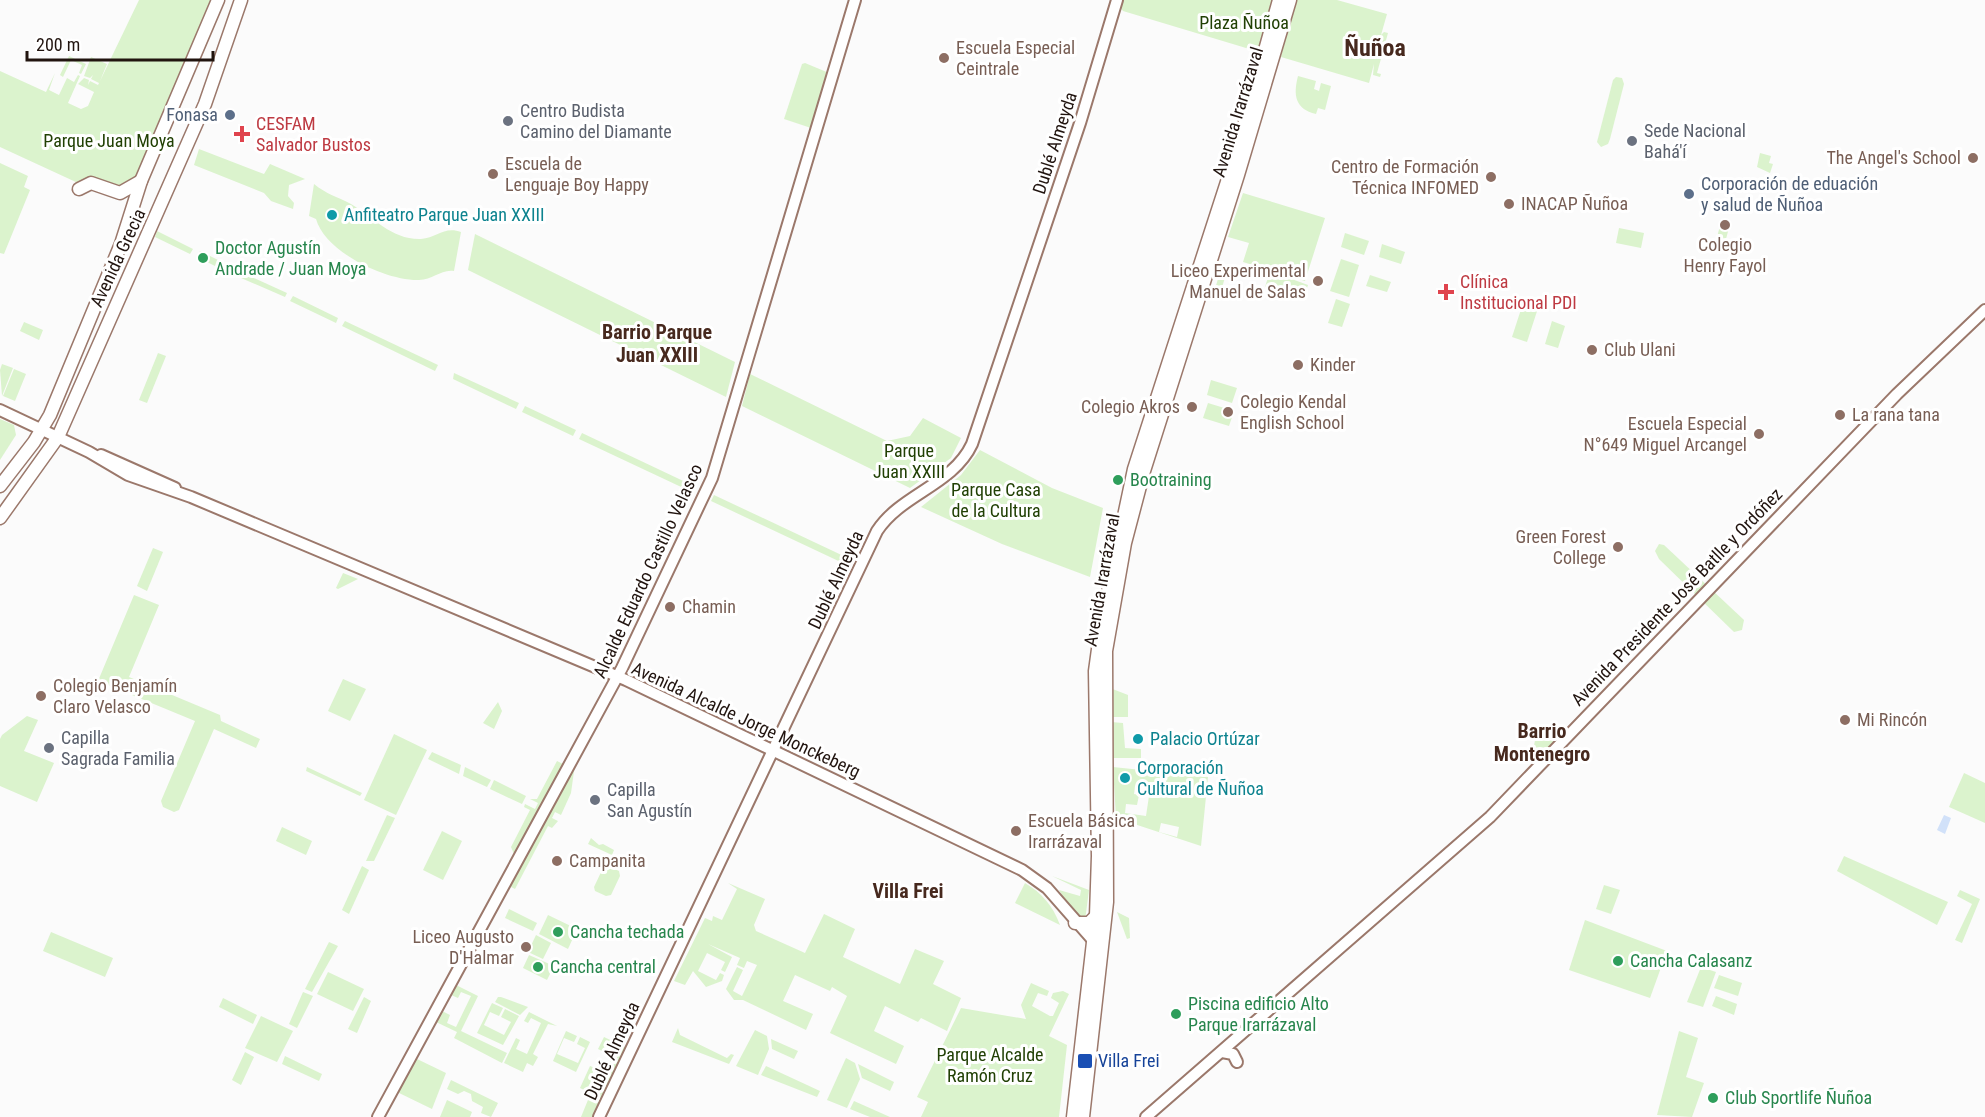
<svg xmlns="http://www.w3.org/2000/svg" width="1985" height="1117" viewBox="0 0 1985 1117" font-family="'Roboto Condensed',sans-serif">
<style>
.green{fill:#dbf3cd;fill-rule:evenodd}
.water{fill:#d1e1f9}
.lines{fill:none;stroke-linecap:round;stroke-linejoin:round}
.secondary-casing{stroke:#9b786b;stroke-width:14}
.primary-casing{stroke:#9b786b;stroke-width:15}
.secondary{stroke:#fff;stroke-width:10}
.primary{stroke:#fff;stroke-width:12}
.education-dot{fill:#8d6e63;stroke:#fff;stroke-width:2}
.service-dot{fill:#5c6f8a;stroke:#fff;stroke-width:2}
.worship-dot{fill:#6b7280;stroke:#fff;stroke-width:2}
.health-dot{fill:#e0444e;stroke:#fff;stroke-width:2}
.culture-dot{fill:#0f9aa8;stroke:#fff;stroke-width:2}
.leisure-dot{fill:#2e9e5b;stroke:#fff;stroke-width:2}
.transit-dot{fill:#1a4fb4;stroke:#fff;stroke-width:2}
.labels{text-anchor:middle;stroke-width:6;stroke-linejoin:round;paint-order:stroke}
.park-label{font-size:18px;fill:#214004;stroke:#fff}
.education-label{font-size:18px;fill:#785e54;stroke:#fff;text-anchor:start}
.worship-label{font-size:18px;fill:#5b616d;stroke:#fff;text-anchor:start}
.street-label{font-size:18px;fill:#21140f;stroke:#fff}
.service-label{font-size:18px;fill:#4e5e75;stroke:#fff;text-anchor:end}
.health-label{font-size:18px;fill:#be3a42;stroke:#fff;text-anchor:start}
.culture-label{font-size:18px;fill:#0d838f;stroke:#fff;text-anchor:start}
.leisure-label{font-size:18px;fill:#27864d;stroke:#fff;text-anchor:start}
.transit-label{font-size:18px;fill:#164399;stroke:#fff;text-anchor:start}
.neighbourhood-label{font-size:20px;font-weight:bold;fill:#47291e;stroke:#fff}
.district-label{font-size:24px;font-weight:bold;fill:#47291e;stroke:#fff}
</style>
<rect width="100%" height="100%" fill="#fbfbfb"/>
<!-- green -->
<g class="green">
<polygon points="139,0 216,0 135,178 121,188 90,179 78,183 0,147 0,71 46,92 55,73 49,90 59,95 67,78 74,82 78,75 80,76 68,103 81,109 88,106 94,92 78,84 84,78 89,80 88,85 90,81 98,85 99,83 91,79 93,75 90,78 84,76 91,57 107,64 100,81"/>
<polygon points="1121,0 1276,0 1259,51 1256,51 1123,11 1120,7"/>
<polygon points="1294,0 1337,0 1387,14 1381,35 1384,32 1388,33 1385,44 1379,43 1377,53 1382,55 1377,73 1381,74 1380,77 1373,75 1374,64 1369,83 1281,57"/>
<polygon points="69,56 86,64 81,74 79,73 82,65 71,60 63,77 60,75"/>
<polygon points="805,63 829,73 811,128 784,119 802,64"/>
<path d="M1298,76L1316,81L1314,89L1319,91L1321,83L1331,86L1325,110L1318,108L1316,114C1295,109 1293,95 1298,76Z"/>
<polygon points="1616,77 1622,78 1624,84 1610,139 1608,144 1601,147 1597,142 1613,80"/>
<polygon points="199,149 264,174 270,164 305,179 289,185 288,196 294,203 293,209 271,201 264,193 194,165"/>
<polygon points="1760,153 1771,156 1769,163 1773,164 1770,173 1757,167"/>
<polygon points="0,163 28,176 24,187 30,190 4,254 0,253"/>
<path d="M314,184C326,194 338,197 351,204C373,217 392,240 421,239C437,238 444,226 461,232L454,271C441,269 433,280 419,280C386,281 325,252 316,219L309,216Z"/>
<polygon points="1243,193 1325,218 1305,281 1243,262 1249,243 1228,237"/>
<polygon points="1721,222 1730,224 1726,239 1717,237"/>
<polygon points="1619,228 1644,233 1641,248 1616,243"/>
<polygon points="157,231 193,249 190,254 155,237"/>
<polygon points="1345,233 1369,241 1364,255 1341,247"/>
<polygon points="475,234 735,362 726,397 468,270"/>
<polygon points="1382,244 1405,252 1401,264 1379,257"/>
<polygon points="200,251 238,270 235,276 197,257"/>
<polygon points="1341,259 1359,265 1349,297 1330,291"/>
<polygon points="1222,266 1228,268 1219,297 1213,295"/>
<polygon points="1270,271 1308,285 1303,300 1265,287"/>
<polygon points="243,273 287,293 285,297 241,278"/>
<polygon points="1370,275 1391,282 1387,292 1366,286"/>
<polygon points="293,296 338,318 336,323 290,301"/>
<polygon points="1525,297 1540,302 1527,342 1512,337"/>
<polygon points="1336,299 1350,304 1342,327 1328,323"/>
<polygon points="345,321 438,365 435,371 342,326"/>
<polygon points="1552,321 1565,326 1558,348 1545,344"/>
<polygon points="24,322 43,330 39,340 20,331"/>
<polygon points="158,353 166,356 147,403 139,400"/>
<polygon points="2,364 13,368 2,396 0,370"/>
<polygon points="14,369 26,374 15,401 3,396"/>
<polygon points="454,373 519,403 516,409 453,379"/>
<polygon points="750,374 887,441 910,436 923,418 961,438 951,458 910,488 742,406"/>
<polygon points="1211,380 1237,388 1232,403 1207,395"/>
<polygon points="1208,403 1234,411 1229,426 1203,418"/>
<polygon points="525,406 576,430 573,436 522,412"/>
<polygon points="0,419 14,425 16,435 0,460"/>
<polygon points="582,433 696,487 694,493 579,439"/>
<polygon points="980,450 1052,488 1103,508 1090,577 1002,544 921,507 961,475"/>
<polygon points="714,495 850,559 847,565 711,501"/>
<polygon points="1659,544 1664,545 1744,620 1742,630 1734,632 1659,559 1655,551"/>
<polygon points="153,548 163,552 147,591 137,586"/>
<polygon points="343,573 358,579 338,589 336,588"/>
<polygon points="134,595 159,605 129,677 220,715 221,721 260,739 256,748 214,729 179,810 174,812 163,807 161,801 195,721 98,681"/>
<polygon points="343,679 366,689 350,721 328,711"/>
<polygon points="1110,688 1128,695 1128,717 1111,717"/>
<polygon points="498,702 502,711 494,729 483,723"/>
<polygon points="27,716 38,720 24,751 54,763 37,802 0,786 0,739 2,735"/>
<polygon points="1111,722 1123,723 1125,748 1141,749 1141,758 1112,758"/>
<polygon points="1542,725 1560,737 1537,760 1532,755 1538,726"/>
<polygon points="394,734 427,750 396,815 364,800"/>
<polygon points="432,752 461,765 459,774 428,759"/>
<polygon points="557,761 563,764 514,854 511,847 530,810 524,807 525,804 535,809 538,803 530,799 537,799"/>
<polygon points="575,764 571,793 561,815 555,812 552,818 558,821 552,828 548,826 515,889 509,886"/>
<polygon points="307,767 362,793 360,796 306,771"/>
<polygon points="465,767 491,780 487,787 463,776"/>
<path d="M1113,767L1208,777L1201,846L1116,818ZM1143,784L1152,785V796H1149L1146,816L1125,813L1126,804L1137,805L1139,795L1134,794L1135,786ZM1161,823L1179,827L1177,837L1159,832Z"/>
<polygon points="1964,773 1985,783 1985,823 1949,807"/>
<polygon points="494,780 526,796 522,804 490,789"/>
<polygon points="387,815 395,818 374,861 366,861"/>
<polygon points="282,827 312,841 306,855 276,841"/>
<polygon points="442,831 462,841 443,880 423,870"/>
<polygon points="591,838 599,845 603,844 614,850 612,855 588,844"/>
<polygon points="1844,856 1948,902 1937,925 1837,871"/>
<polygon points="362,866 369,870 349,914 342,910"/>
<polygon points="608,866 619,871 620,876 611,895 606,896 595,891 594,887 603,868"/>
<polygon points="1052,876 1089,890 1085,921 1079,922 1059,890 1080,896 1081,890"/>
<polygon points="728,883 765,899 754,925 756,931 805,953 824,914 855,929 843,957 900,984 915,949 944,961 933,984 961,998 947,1031 921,1018 918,1022 885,1006 874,1031 904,1046 896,1064 830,1033 847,996 832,987 830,991 795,975 783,1001 813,1014 806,1030 743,1000 734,1000 726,989 737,967 743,970 733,991 742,996 757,965 747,961 744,968 737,965 740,958 708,944 732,957 725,972 721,970 725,962 707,953 698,971 716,980 720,973 724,975 722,981 706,987 693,971 685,985 674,981 705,918 712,921 713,916 722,920 737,889"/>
<path d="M1025,883C1042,893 1053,906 1060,925L1015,903Z"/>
<polygon points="1604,885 1620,890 1611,914 1596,909"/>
<polygon points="1960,890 1980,899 1962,943 1955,940 1972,904 1957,896"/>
<polygon points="509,909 537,923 533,931 505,918"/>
<polygon points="1117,912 1129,918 1130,938 1127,939"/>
<polygon points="548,915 577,929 568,949 539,934"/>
<polygon points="1585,920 1667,951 1650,998 1569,970"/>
<polygon points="51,932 113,958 105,977 43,951"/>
<polygon points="536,935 551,943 543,959 528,952"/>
<polygon points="329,942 338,946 312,992 305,989"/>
<polygon points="529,955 554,966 547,980 523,968"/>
<polygon points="1701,967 1716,972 1703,1007 1687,1002"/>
<polygon points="328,972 364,989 353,1011 317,994"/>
<polygon points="1719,975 1742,983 1738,996 1714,988"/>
<polygon points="1031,983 1049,991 1047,996 1038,993 1032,1006 1050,1016 1053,1016 1059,1003 1051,998 1053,993 1063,991 1069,994 1049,1036 1067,1045 1059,1117 921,1117 928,1102 917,1097 961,1008 1026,1019 1021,1005"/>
<polygon points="456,985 478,996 461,1031 507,1053 502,1063 454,1038 457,1032 436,1022 442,1011 450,1015 447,1023 456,1027 471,996 461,992 458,998 451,995"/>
<polygon points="303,992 313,996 297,1028 289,1024"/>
<polygon points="1716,996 1737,1004 1734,1015 1712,1006"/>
<polygon points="364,997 371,1001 357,1033 348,1029"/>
<polygon points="498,997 501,997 528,1007 520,1015 495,1002"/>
<polygon points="223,998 257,1015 253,1024 219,1007"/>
<polygon points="492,1003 503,1008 499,1016 490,1012 484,1025 504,1035 511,1022 501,1017 505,1009 519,1016 503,1045 477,1033"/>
<polygon points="529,1012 557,1026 548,1024 533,1054 538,1057 533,1066 527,1063 523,1072 504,1063 516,1038 520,1040 516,1049 527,1054 541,1023 531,1018 528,1023 524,1021"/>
<polygon points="261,1016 293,1031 277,1062 245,1048"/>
<polygon points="678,1028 680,1035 727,1058 731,1054 734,1055 729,1064 672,1042"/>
<polygon points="755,1030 767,1036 769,1049 758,1075 736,1066"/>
<polygon points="566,1031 577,1036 574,1042 564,1038 557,1054 578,1063 585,1048 577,1044 580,1037 590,1042 576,1072 553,1061"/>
<polygon points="1679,1031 1698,1038 1686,1077 1704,1083 1692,1117 1657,1115"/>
<polygon points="604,1037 625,1047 601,1098 580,1088 590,1066 595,1068 591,1076 601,1080 615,1050 606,1045 602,1051 598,1049"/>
<polygon points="771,1039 798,1051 794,1059 772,1049"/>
<polygon points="245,1052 254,1057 241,1085 232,1080"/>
<polygon points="285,1056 322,1074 319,1081 282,1064"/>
<polygon points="415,1058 446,1073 432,1109 397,1092"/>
<polygon points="846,1058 855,1063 860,1079 847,1108 827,1100"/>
<polygon points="858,1064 894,1082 890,1091 862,1078"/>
<polygon points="766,1066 820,1091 817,1097 761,1075"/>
<polygon points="451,1080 498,1103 491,1117 481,1113 483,1107 472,1101 471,1094 464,1091 458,1094 447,1089"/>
<polygon points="590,1095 600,1100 592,1117 581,1117"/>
<polygon points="447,1100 472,1112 470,1117 440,1117"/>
<polygon points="854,1101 890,1117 870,1117 850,1109"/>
</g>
<!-- water -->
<polygon class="water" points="1944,815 1951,818 1945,834 1937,830"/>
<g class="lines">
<!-- secondary casing -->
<g class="secondary-casing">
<g id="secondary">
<polyline points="0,410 89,452 128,475 191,497 626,680 1022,870 1047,888 1098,946"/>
<polyline points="101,455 175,488"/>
<polyline points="1222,1052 1233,1054 1237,1062"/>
<polyline points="378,1117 622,668 712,478 855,0"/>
<path d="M599,1117L877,531C901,494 953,485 972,444L1080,123L1117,0"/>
<polyline points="1146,1117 1490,817 1897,394 1985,310"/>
</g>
</g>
<!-- primary casing -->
<g class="primary-casing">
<g id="primary">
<polyline points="79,189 91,183 120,193 141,181"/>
<polyline points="0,486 34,442 50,415 121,244 141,181 218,0"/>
<polyline points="0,518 58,437 205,104 241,0"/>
<polyline points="1075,923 1089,923 1096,916"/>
<polyline points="1073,1117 1096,916 1098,856 1095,671 1102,620 1134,469 1236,154 1279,0"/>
<polyline points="1083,1117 1107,902 1106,651 1125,543 1144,471 1238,175 1290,0"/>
</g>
</g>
<!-- secondary -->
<use href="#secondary" class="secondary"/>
<!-- primary -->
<use href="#primary" class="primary"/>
</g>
<!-- markers -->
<g class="education-dot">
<circle cx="944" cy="58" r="6"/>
<circle cx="1973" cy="158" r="6"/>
<circle cx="493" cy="174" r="6"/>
<circle cx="1491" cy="177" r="6"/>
<circle cx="1509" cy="204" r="6"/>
<circle cx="1725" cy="225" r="6"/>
<circle cx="1318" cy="281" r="6"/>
<circle cx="1592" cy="350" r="6"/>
<circle cx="1298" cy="365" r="6"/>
<circle cx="1192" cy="407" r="6"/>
<circle cx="1228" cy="412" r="6"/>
<circle cx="1840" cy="415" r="6"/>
<circle cx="1759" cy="434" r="6"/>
<circle cx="1618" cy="547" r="6"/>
<circle cx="670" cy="607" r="6"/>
<circle cx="41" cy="696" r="6"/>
<circle cx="1845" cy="720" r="6"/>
<circle cx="1016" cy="831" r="6"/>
<circle cx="557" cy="861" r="6"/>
<circle cx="526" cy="947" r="6"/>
</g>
<g class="service-dot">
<circle cx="230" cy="115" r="6"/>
<circle cx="1689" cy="194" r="6"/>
</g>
<g class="worship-dot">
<circle cx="508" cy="121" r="6"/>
<circle cx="1632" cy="141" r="6"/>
<circle cx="49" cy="748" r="6"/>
<circle cx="595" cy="800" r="6"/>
</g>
<g class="health-dot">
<path d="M239 125h6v6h6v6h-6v6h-6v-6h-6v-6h6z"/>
<path d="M1443 283h6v6h6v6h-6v6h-6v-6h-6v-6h6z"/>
</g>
<g class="culture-dot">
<circle cx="332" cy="215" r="6"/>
<circle cx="1138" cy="739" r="6"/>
<circle cx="1125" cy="778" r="6"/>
</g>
<g class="leisure-dot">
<circle cx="203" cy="258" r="6"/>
<circle cx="1118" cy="480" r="6"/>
<circle cx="558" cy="932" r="6"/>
<circle cx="1618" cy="961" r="6"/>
<circle cx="538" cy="967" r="6"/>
<circle cx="1176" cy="1014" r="6"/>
<circle cx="1713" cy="1098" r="6"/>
</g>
<rect class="transit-dot" x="1077" y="1053" width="16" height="16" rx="3"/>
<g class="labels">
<!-- park labels -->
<g class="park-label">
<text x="1244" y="29">Plaza Ñuñoa</text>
<text x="109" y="147">Parque Juan Moya</text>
<text x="909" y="457">Parque<tspan x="909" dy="21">Juan XXIII</tspan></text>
<text x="996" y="496">Parque Casa<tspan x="996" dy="21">de la Cultura</tspan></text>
<text x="990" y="1061">Parque Alcalde<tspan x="990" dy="21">Ramón Cruz</tspan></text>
</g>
<!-- education labels -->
<g class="education-label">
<text x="956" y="54">Escuela Especial<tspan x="956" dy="21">Ceintrale</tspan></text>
<text x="1961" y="164" text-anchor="end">The Angel's School</text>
<text x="505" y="170">Escuela de<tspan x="505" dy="21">Lenguaje Boy Happy</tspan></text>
<text x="1479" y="173" text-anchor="end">Centro de Formación<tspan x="1479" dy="21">Técnica INFOMED</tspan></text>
<text x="1521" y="210">INACAP Ñuñoa</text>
<text x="1725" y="251" text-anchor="middle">Colegio<tspan x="1725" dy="21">Henry Fayol</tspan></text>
<text x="1306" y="277" text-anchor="end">Liceo Experimental<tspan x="1306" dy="21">Manuel de Salas</tspan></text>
<text x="1604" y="356">Club Ulani</text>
<text x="1310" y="371">Kinder</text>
<text x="1240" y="408">Colegio Kendal<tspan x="1240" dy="21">English School</tspan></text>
<text x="1180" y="413" text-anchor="end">Colegio Akros</text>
<text x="1852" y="421">La rana tana</text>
<text x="1747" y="430" text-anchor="end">Escuela Especial<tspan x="1747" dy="21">N°649 Miguel Arcangel</tspan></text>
<text x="1606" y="543" text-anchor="end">Green Forest<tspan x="1606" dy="21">College</tspan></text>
<text x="682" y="613">Chamin</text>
<text x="53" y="692">Colegio Benjamín<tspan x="53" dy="21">Claro Velasco</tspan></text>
<text x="1857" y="726">Mi Rincón</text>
<text x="1028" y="827">Escuela Básica<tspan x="1028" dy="21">Irarrázaval</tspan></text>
<text x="569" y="867">Campanita</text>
<text x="514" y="943" text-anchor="end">Liceo Augusto<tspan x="514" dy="21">D'Halmar</tspan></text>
</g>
<!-- worship labels -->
<g class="worship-label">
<text x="520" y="117">Centro Budista<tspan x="520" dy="21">Camino del Diamante</tspan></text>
<text x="1644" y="137">Sede Nacional<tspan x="1644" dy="21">Bahá'í</tspan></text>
<text x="61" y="744">Capilla<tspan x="61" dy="21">Sagrada Familia</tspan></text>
<text x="607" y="796">Capilla<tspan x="607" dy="21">San Agustín</tspan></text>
</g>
<!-- street labels -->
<g class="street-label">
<text transform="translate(1238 112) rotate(-73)" y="6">Avenida Irarrázaval</text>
<text transform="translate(1055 143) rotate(-72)" y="6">Dublé Almeyda</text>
<text transform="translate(118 258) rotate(-65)" y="6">Avenida Grecia</text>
<text transform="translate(648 571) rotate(-65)" y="6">Alcalde Eduardo Castillo Velasco</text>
<text transform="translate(836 580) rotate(-65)" y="6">Dublé Almeyda</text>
<text transform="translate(1102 580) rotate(-80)" y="6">Avenida Irarrázaval</text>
<text transform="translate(1677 597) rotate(-46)" y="6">Avenida Presidente José Batlle y Ordóñez</text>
<text transform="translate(746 720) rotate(25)" y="6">Avenida Alcalde Jorge Monckeberg</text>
<text transform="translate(612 1051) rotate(-65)" y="6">Dublé Almeyda</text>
</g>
<!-- service labels -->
<g class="service-label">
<text x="218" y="121">Fonasa</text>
<text x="1701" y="190" text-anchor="start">Corporación de eduación<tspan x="1701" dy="21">y salud de Ñuñoa</tspan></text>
</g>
<!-- health labels -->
<g class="health-label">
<text x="256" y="130">CESFAM<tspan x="256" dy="21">Salvador Bustos</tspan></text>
<text x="1460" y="288">Clínica<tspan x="1460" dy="21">Institucional PDI</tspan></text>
</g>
<!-- culture labels -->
<g class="culture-label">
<text x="344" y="221">Anfiteatro Parque Juan XXIII</text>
<text x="1150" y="745">Palacio Ortúzar</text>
<text x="1137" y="774">Corporación<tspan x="1137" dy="21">Cultural de Ñuñoa</tspan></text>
</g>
<!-- leisure labels -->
<g class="leisure-label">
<text x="215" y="254">Doctor Agustín<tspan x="215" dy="21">Andrade / Juan Moya</tspan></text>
<text x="1130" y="486">Bootraining</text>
<text x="570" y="938">Cancha techada</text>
<text x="1630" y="967">Cancha Calasanz</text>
<text x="550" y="973">Cancha central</text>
<text x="1188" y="1010">Piscina edificio Alto<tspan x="1188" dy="21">Parque Irarrázaval</tspan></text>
<text x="1725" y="1104">Club Sportlife Ñuñoa</text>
</g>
<!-- transit labels -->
<g class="transit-label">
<text x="1098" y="1067">Villa Frei</text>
</g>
<!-- neighbourhood labels -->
<g class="neighbourhood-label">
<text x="657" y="339">Barrio Parque<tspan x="657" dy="23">Juan XXIII</tspan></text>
<text x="1542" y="738">Barrio<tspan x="1542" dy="23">Montenegro</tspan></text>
<text x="908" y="898">Villa Frei</text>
</g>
<!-- district labels -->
<g class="district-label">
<text x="1375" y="56">Ñuñoa</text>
</g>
</g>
<!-- scale -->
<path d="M27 51v9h186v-9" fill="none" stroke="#21140f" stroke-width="3"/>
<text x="36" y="51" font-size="18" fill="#21140f" stroke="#ffffff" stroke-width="4.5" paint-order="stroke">200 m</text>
</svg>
